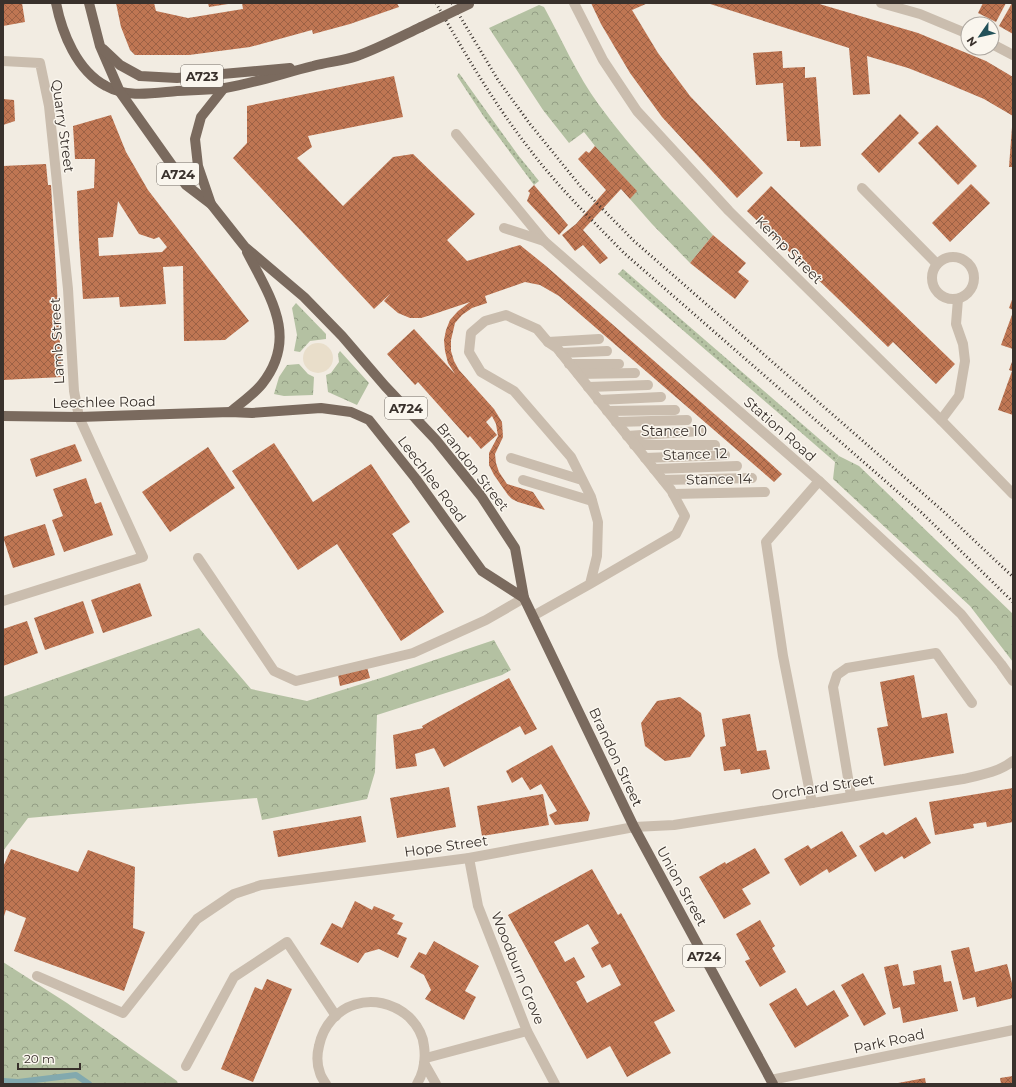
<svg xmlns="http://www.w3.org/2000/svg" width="1016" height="1087" viewBox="0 0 1016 1087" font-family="Montserrat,sans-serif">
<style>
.forest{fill:url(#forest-crowns)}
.garden{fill:url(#garden-dots)}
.plaza{fill:#e9deca}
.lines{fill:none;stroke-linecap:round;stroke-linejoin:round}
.stream{stroke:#82a9ae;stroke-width:6}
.building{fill:url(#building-cross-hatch);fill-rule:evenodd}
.minor{stroke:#cabdae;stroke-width:10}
.major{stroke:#7a6a5e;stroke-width:10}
.rail{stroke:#39312c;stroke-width:3;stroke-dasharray:1 3;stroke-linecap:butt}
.major-bridge{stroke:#7a6a5e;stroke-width:10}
.labels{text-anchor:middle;stroke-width:3;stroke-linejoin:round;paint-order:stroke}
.shield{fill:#faf6ee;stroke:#736c66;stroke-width:1}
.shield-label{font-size:13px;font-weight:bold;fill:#39312c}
.street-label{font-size:14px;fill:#39312c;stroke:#faf6ee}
</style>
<defs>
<pattern id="forest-crowns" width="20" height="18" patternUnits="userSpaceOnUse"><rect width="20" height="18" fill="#b4c1a2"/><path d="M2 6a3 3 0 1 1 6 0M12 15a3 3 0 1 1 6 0" fill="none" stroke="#939d84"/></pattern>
<pattern id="garden-dots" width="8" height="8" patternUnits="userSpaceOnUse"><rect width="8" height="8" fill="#b4c1a2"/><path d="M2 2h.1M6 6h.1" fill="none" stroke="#939d84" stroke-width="1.8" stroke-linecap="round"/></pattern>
<pattern id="building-cross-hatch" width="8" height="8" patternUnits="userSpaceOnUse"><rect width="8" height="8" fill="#bf7653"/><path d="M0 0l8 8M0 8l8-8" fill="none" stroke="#9c6145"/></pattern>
</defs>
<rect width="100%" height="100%" fill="#f2ece2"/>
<!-- forest -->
<g class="forest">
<path d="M539,5L544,7C562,40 577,75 599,105C633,152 674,193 713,235L690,263L652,224L630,199L636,191L595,146L584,132L569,143L543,110L489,28Z"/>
<polygon points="296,303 326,334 326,339 310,341 300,352 294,351 297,335 292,308"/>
<polygon points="340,351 369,383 357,405 328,392 326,375 331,373 339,362 338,354"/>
<polygon points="299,364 308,374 314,377 313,395 284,396 274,394 279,377 287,365"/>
<polygon points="839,456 859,466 1013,614 1013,662 970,606 833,479 835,462"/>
<polygon points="199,628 251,689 307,701 387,676 494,640 511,670 502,675 377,715 375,772 367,799 262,820 257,798 28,818 3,851 3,697"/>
<polygon points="3,962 67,1003 177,1081 178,1084 3,1084"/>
</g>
<!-- garden -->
<g class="garden">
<polygon points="459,73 518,155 539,181 534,185 484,117 457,76"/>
<polygon points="623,269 839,456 835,462 618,274"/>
</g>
<!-- plaza -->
<circle class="plaza" cx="318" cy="358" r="15"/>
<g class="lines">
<!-- stream -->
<polyline class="stream" points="3,1081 18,1082 76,1075 89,1084"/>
</g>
<!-- building -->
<g class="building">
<polygon points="3,3 22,3 25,22 3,26"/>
<polygon points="116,3 154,3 156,11 188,18 243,9 242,3 397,3 399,7 350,24 313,34 312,30 250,47 189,55 135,55 130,50 121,27"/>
<polygon points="208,3 228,3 228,4 209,7"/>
<polygon points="591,3 648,3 632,10 658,53 690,96 763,173 737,198 662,117 630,73 601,24"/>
<polygon points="707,3 816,3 918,33 986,61 1013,77 1013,116 984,99 946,83 908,68 867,56 870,94 853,95 849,48"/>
<polygon points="983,3 1006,3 996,22 978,13"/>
<polygon points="1012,3 1013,3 1013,34 999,26"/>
<polygon points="782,51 783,68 805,67 805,78 816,77 821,146 800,147 800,141 787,141 783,83 756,85 753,53"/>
<polygon points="394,76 403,117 308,136 312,147 297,158 343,206 393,157 413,154 475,214 447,240 467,261 520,245 546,266 769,462 782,474 774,482 559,296 540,285 525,282 485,296 487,303 472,308 462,315 455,323 451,340 451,351 454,361 459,370 494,409 502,422 503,437 495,454 496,463 499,472 507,484 533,492 545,510 518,502 512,499 508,495 494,475 489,465 489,453 498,436 496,424 492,416 486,422 497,435 481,449 470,436 468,438 418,382 415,385 387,354 414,329 455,374 448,363 445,351 444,340 446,330 450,320 458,311 470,302 431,315 421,318 410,318 398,313 384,301 391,293 374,309 233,158 247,143 247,106"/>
<polygon points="3,99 14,100 15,121 3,125"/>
<polygon points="900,114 919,133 879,173 861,154"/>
<path d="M111,115L126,152L148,190L249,321L225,340L184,341L183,266L163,267L166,304L120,307L119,297L83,299L79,239L77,191L94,188L95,159H75L73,126ZM118,201L139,234L154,239L159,237L167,247L162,252L99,256L98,238L113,237Z"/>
<polygon points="1013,124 1013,167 1009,167 1012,127"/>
<polygon points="937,125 977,166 958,185 918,143"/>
<polygon points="595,146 637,191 630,199 621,189 583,230 608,258 600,264 583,245 575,251 562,235 576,224 606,190 578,159 586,151 589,153"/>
<polygon points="46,164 48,185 51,185 62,377 3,380 3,166"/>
<polygon points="971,184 990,203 950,242 932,223"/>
<polygon points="534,185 568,225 559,235 527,201 530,193 528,191"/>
<polygon points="771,186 955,364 936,384 893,342 888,347 747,211"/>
<polygon points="713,235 746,263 738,272 749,281 735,299 690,263"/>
<polygon points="1013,297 1013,310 1009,308"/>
<polygon points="1013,312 1013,349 1001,345"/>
<polygon points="1013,359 1013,415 998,410 1012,371 1009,370"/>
<polygon points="274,443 313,502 371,464 410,522 392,534 444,612 401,641 337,544 298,570 232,471"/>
<polygon points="75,444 82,461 36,477 30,459"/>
<polygon points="208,447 235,488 170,532 142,492"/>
<polygon points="86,478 95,504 101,502 113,535 64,552 52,520 63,516 53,489"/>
<polygon points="45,524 55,555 13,568 3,537"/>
<polygon points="140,583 152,616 103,633 91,600"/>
<polygon points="83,601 94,633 45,650 34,618"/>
<polygon points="27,621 38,653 3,666 3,629"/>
<polygon points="367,667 370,678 340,686 338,675"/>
<polygon points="914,675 922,718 947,713 954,753 884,766 877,728 888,726 880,682"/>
<polygon points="509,678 537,729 525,735 520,726 444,767 434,748 415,754 417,766 396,769 393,735 423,728 422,726"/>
<polygon points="680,697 701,713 705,736 690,757 665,761 645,746 641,723 657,701"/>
<polygon points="750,714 757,751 766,750 770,769 741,774 740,769 724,771 720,747 726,746 722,719"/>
<polygon points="552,745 590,813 588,821 555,825 549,815 557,811 541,784 530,790 522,777 512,783 506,771"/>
<polygon points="449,787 456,827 397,838 390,798"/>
<polygon points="1013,788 1013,822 987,827 986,822 973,824 974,828 935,835 929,802"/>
<polygon points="543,794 549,825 482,836 477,806"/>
<polygon points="361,816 366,842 278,857 273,831"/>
<polygon points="916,817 931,843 904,859 902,856 875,872 859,846 883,832 886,835"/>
<polygon points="842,831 857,856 829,873 827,869 800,886 784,859 808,845 811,849"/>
<polygon points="755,848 770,873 742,889 751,904 724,919 699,877 725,862 726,864"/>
<polygon points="11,849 78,872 88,850 135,867 133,928 145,932 124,991 14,951 26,918 6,910 3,919 3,867"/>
<path d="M592,869L618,915L621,913L675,1011L654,1022L671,1053L627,1077L610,1046L587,1059L508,915ZM588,924L599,943L591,948L602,968L610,964L621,985L587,1003L576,982L585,977L574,957L565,962L554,942Z"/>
<polygon points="355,901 372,910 374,906 395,915 392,919 403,923 397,934 407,938 398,958 379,949 365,953 358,963 320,944 332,923 342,928"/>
<polygon points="760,920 775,946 772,948 786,972 760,987 745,961 750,959 736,934"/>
<polygon points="434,941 479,966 465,991 476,997 464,1020 425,999 431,990 424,975 410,967 419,952 426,955"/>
<polygon points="969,947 975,972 1007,964 1013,987 1013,998 977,1007 975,997 963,1000 951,951"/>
<polygon points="898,964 903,986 915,984 913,971 941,965 944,982 951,981 958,1011 903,1023 900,1007 893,1009 884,967"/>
<polygon points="863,973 886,1014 864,1026 841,985"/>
<polygon points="267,979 292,989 253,1082 221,1069 255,987 262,990"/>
<polygon points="796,988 807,1006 834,990 849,1016 795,1048 769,1004"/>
<polygon points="1013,1076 1013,1084 1001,1084 1000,1078"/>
<polygon points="925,1078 926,1084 899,1084 898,1083"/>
</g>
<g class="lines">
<!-- minor -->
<g class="minor">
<polyline points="574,3 603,60 637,111 729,211 941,420 1013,494"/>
<polyline points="881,3 920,14 968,34"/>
<polyline points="992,44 1013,55"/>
<polyline points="3,61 40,63 49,106 68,289 74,391 79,417 143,557 3,601"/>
<polyline points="456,134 544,241"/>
<polyline points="862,188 937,264"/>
<polyline points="504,228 544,241 819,481 915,570 961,614 1001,664 1013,681"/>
<circle cx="953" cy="278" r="21"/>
<polyline points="548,342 599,339"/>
<polyline points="561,353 607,351"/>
<polyline points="569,364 619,364"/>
<polyline points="578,374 635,373"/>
<polyline points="588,387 648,385"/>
<polyline points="598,400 661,397"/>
<polyline points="607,411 675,410"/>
<polyline points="941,420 959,396 965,361 963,344 956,324 958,299"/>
<polyline points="616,422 687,420"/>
<polyline points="627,436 700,431"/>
<polyline points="634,445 715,445"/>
<polyline points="511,458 582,480"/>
<polyline points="645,458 725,455"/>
<polyline points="654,469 737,466"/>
<polyline points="523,480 592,501"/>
<polyline points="663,480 752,478"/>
<polyline points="673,494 765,492"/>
<polyline points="198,558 274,671 296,681 413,653 486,620 524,598"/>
<polyline points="533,616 590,584 676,534 685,516 671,490 557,348 548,342 537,329 506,315 485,321 471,333 469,352 481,372 514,391 571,457 591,497 598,522 597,556 590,584"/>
<polyline points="851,796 833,687 837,675 847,668 936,653 972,703"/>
<polyline points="812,803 783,656 766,542 819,481"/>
<polyline points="469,858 478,906 527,1031 555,1084"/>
<path d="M37,976L123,1013L197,919L234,894L261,885L469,858L634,827L674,825L963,779C981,775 999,772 1013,761"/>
<polyline points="426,1058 527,1031"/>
<polyline points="424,1063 436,1084"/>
<polyline points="186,1066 234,977 287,942 336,1016"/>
<polyline points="771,1080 1013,1030"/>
<path d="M326,1084C324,1081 321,1077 320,1073C317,1065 317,1054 319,1046C328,1003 376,988 409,1017C417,1025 423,1035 424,1046C426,1060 424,1072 417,1084"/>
</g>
<!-- major -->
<g class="major">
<path d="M56,3C62,33 77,71 106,86C127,98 153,93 177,91C193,90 209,90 225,88C255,83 284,73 313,66C327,62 343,61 357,56C379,48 400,37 421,27"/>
<polyline points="89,3 100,46 120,92 186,185 211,204 245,247 304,297 342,336 385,386 436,440 481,496 515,548 524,598 634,827 773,1084"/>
<polyline points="103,49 120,65 140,76 177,78 290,68"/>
<polyline points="211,204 198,166 195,139 201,117 224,88"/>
<path d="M230,412C241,403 253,395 262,384C299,337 270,297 247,252"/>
<polyline points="3,416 79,417 230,412 252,413 321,408 351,412 369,420 416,479 482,571 524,598"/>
</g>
<!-- rail -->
<g class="rail">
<path d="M436,3C465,54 495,105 531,151C559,188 592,220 624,253L922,513L1013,602"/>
<polyline points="452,3 498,80 530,124 581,187 634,241 943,511 1013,577"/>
</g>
<!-- major-bridge -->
<polyline class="major-bridge" points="421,27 469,4"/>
</g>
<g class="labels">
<!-- shield labels -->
<g class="shield">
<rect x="181" y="65" width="42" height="22" rx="3"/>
<rect x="157" y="163" width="42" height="22" rx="3"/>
<rect x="385" y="397" width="42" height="22" rx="3"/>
<rect x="683" y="945" width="42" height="22" rx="3"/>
</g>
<g class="shield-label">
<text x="202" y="81">A723</text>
<text x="178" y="179">A724</text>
<text x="406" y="413">A724</text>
<text x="704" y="961">A724</text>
</g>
<!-- street labels -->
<g class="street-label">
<text transform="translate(63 126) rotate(82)" y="5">Quarry Street</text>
<text transform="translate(789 250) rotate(45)" y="5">Kemp Street</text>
<text transform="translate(57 341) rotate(-93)" y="5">Lamb Street</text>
<text transform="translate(104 402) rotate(-1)" y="5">Leechlee Road</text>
<text transform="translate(780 429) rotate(41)" y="5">Station Road</text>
<text x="674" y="436">Stance 10</text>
<text transform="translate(695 454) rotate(-2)" y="5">Stance 12</text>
<text transform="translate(473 467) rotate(52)" y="5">Brandon Street</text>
<text transform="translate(432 479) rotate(53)" y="5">Leechlee Road</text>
<text transform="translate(719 479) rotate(-1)" y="5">Stance 14</text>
<text transform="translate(616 757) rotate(65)" y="5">Brandon Street</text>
<text transform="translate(823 787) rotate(-9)" y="5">Orchard Street</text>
<text transform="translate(446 846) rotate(-8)" y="5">Hope Street</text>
<text transform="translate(682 886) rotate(61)" y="5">Union Street</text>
<text transform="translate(518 968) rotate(68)" y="5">Woodburn Grove</text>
<text transform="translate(889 1041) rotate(-12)" y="5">Park Road</text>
</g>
</g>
<!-- border -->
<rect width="1016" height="1087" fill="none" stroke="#39312c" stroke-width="8"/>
<!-- north arrow -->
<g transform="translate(980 36) rotate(236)"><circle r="19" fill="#faf6ee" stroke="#ada7a0"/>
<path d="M0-3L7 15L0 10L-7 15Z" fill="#235159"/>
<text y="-6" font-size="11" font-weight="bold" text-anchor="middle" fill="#39312c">N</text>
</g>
<!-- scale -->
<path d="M18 1063v6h62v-6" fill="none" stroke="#39312c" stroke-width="2"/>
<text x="24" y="1063" font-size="12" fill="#39312c" stroke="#faf6ee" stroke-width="3" paint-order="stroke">20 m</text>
</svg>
